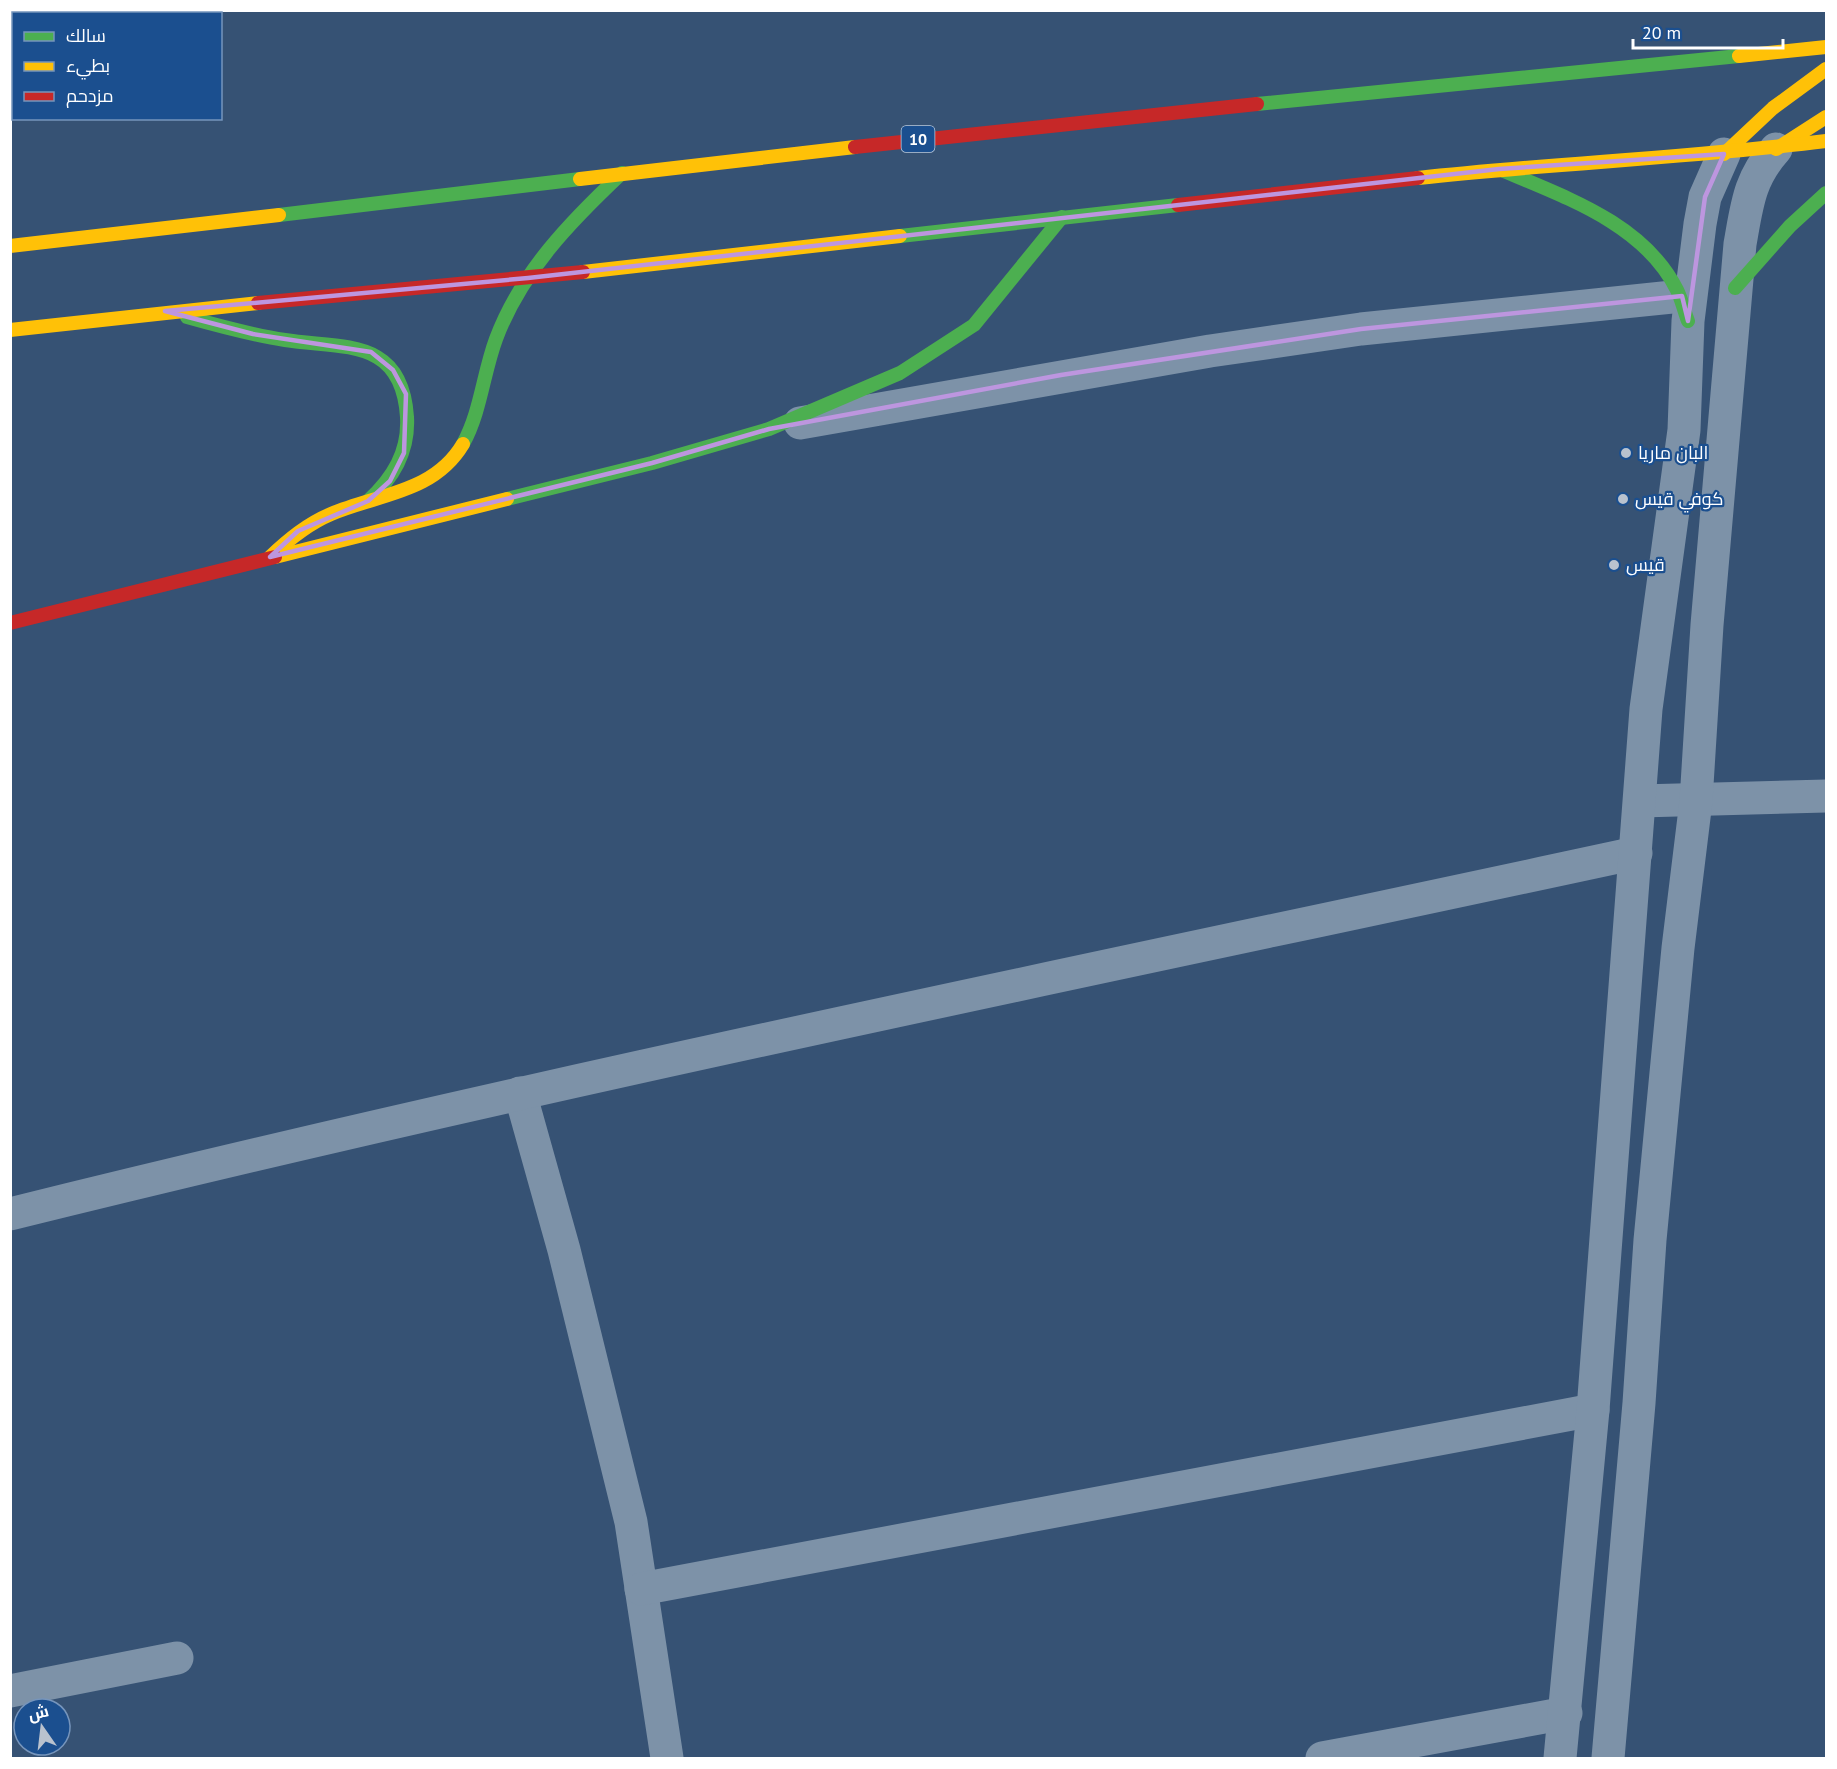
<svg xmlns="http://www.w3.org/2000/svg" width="1837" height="1769" viewBox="0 0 1837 1769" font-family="'PT Sans',Cairo,sans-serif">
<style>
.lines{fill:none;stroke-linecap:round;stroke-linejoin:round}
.street{stroke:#7d92a8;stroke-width:33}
.fast{stroke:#4caf50;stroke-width:14}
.slow{stroke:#ffc107;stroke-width:14}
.jam{stroke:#c62828;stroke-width:14}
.marked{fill:none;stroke:#bd96df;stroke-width:4.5;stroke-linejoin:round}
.poi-dot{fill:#b9c2ce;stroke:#1b4f8f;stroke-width:2}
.labels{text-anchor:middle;stroke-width:4.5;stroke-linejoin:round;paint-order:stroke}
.shield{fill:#1b4f8f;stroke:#bbcadd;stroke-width:1.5}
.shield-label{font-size:16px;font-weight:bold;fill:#fff}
.poi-label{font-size:18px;fill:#fff;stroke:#1b4f8f;text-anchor:start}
</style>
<rect width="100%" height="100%" fill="#365274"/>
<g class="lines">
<!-- street -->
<g class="street">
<polyline points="800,423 1210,351 1361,329 1682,296"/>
<polyline points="1640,801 1826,796"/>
<polyline points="520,1093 564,1250 631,1522 667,1758"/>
<path d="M10,1214C549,1080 1093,970 1636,853"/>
<polyline points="641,1589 1593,1410"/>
<polyline points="10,1691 177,1658"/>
<polyline points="1322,1758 1566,1713"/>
<polyline points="1560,1758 1593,1410 1646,709 1684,430 1688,321 1700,224 1705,197 1724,154"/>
<path d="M1608,1758L1639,1403L1650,1240L1678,948L1696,801L1707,625L1740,244C1747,205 1749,179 1776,149"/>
</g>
<!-- fast -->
<g class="fast">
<polyline points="1257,104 1739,56"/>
<path d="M1504,171C1567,198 1644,224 1677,290C1682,300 1684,311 1688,321"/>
<polyline points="279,215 580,179"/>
<polyline points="900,236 1178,205"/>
<polyline points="1735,288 1790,226 1826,193"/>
<path d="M187,317C219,326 252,335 285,340C343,349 402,337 407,417C409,452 393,478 368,501"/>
<path d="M463,444C481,411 483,374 496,339C521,272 571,221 622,173"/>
<polyline points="507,499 652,463 769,429 900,373 974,325 1062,217"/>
</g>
<!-- slow -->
<g class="slow">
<polyline points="1739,56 1826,47"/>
<polyline points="1776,149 1826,117"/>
<polyline points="1724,154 1773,108 1826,69"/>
<path d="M1418,178C1554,163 1690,158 1826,141"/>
<polyline points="580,179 855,147"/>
<polyline points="10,246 279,215"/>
<polyline points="583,272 900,236"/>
<polyline points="10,330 258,303"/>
<path d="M270,557C288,540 307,524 331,514C378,494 434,493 463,444"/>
<polyline points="275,557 507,499"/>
</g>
<!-- jam -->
<g class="jam">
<polyline points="855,147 1257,104"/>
<polyline points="1178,205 1418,178"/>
<polyline points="258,303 583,272"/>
<polyline points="10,623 275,557"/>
</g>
</g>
<!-- marked area -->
<path class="marked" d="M1724,154L1705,197L1688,321L1682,296L1361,329L1061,375L769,429L652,463L270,557L298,531L368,501L390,481L404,453L406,394L393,370L371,352L253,334L165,311L528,278L1499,169Z"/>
<!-- markers -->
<g class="poi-dot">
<circle cx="1626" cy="453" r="6"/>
<circle cx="1623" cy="499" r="6"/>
<circle cx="1614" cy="565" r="6"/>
</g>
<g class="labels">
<!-- shield labels -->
<rect class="shield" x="901.5" y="126" width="33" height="26" rx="4.5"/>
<g class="shield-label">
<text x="918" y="145">10</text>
</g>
<!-- poi labels -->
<g class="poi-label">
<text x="1638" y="459">البان ماريا</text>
<text x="1635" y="505">كوفي قيس</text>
<text x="1626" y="571">قيس</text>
</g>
</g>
<!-- border -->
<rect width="1837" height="1769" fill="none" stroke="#ffffff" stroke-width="24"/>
<!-- legend -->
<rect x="12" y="12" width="210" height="108" fill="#1b4f8f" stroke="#7695bc" stroke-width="1.5"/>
<rect x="24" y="32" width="30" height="9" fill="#4caf50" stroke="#7695bc" stroke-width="1.5"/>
<text x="66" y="42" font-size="18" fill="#ffffff">سالك</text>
<rect x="24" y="62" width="30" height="9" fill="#ffc107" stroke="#7695bc" stroke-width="1.5"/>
<text x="66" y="72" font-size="18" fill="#ffffff">بطيء</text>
<rect x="24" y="92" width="30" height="9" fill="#c62828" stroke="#7695bc" stroke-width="1.5"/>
<text x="66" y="102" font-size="18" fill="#ffffff">مزدحم</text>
<!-- north arrow -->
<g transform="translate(42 1727) rotate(346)"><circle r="28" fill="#1b4f8f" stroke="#7695bc" stroke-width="1.5"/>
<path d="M0-4.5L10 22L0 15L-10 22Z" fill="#b9c2ce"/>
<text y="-9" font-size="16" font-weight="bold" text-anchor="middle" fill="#ffffff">ش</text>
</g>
<!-- scale -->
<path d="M1633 39v9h150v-9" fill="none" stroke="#ffffff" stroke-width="3"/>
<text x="1642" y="39" font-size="18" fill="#ffffff" stroke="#1b4f8f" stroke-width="4.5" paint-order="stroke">20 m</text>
</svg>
